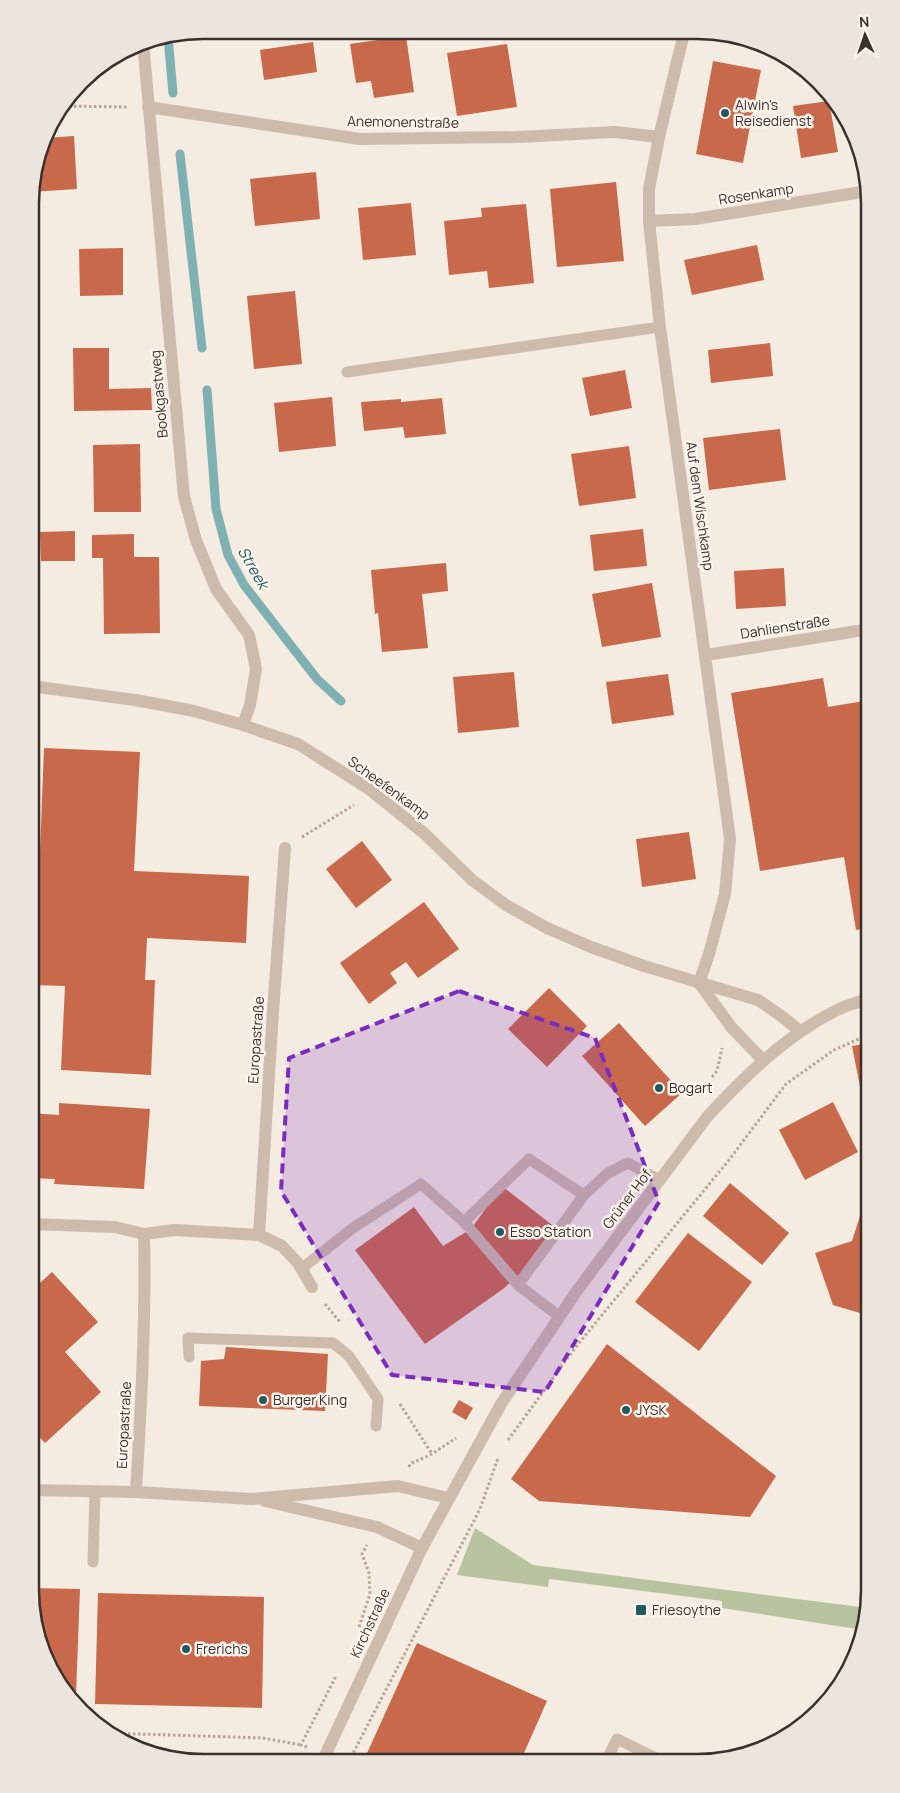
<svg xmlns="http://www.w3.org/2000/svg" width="900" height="1793" viewBox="0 0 900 1793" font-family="Manrope,sans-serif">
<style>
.green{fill:#b8c4a0}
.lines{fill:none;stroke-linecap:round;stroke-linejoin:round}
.stream{stroke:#7fb0b2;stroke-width:9}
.building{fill:#c8694b}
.path{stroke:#b9a596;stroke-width:3;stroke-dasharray:2.5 2.5;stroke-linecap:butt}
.service{stroke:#cdbbac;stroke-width:11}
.minor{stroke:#cdbbac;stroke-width:12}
.tertiary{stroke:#cdbbac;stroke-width:12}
.marked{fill:#7b2cbf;fill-opacity:0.2;stroke:#7b2cbf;stroke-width:4;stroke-dasharray:10 6;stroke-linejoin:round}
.poi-dot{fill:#1f5a5e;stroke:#fbf5ee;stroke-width:2}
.labels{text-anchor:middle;stroke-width:5;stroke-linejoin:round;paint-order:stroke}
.poi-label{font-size:14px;fill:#3b302b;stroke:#fbf5ee;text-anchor:start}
.street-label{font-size:14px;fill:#3b302b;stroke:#fbf5ee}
.water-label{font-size:15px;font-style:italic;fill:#1f5a5e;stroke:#fbf5ee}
.rim{fill:none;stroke:#3b302b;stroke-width:2.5}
</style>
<rect width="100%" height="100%" fill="#f4ebe1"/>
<!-- green -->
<polygon class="green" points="475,1528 533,1565 868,1608 863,1630 722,1608 722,1601 549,1579 548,1587 457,1575"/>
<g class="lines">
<!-- stream -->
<g class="stream">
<polyline points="168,37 173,93"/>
<polyline points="180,154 202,348"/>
<polyline points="207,390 216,509 228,555 244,585 317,679 341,701"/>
</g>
</g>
<!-- building -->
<g class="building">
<polygon points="406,36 414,92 374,98 371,81 356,83 350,44"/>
<polygon points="313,42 317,72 264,80 260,50"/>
<polygon points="507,44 517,107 457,116 447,53"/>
<polygon points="713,61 761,70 743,163 696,154"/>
<polygon points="829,101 838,152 801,158 793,106"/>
<polygon points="74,136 77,189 31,192 31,181 45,138"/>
<polygon points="316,172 320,219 255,226 250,179"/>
<polygon points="616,182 624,261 557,267 550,189"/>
<polygon points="411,203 416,255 363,260 358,208"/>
<polygon points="526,204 534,283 489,288 487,271 449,275 444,221 482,217 481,208"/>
<polygon points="757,245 764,280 692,295 684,260"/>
<polygon points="123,248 123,295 80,296 79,249"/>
<polygon points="295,291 302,364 254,369 247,296"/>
<polygon points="770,343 773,376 711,383 708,350"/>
<polygon points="73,348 109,348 109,389 151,388 152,410 74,411"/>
<polygon points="625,370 632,408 590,416 582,378"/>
<polygon points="332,397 336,446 279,452 274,403"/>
<polygon points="442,398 446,434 405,438 403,427 364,431 361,402 401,399 401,402"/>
<polygon points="780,429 786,480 709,490 703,438"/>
<polygon points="140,444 141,512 94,512 93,445"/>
<polygon points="629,446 636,498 579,506 571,454"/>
<polygon points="643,529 647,566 594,571 590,535"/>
<polygon points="75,531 75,561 41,561 40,532"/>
<polygon points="134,534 134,557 159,557 160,633 104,634 103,558 92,558 92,535"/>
<polygon points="446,563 448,591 422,594 428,648 382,652 378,613 375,614 371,570"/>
<polygon points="784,568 786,606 736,609 734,571"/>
<polygon points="652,583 661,637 602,647 592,594"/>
<polygon points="514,672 519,727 458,733 453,677"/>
<polygon points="668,674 674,715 612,724 606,682"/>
<polygon points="823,678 828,707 864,701 870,735 870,928 856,930 844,857 760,871 731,693"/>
<polygon points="44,748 140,752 134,871 249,876 246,943 147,938 145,980 155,980 151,1075 61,1070 65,986 31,985 31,956 32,956 36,879 31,878 31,851 40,851"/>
<polygon points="689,832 696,879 642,887 636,839"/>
<polygon points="362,841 392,880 356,908 326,869"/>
<polygon points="424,902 459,949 418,978 406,962 390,973 397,983 369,1004 340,963"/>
<polygon points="549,988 587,1026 547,1067 508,1029"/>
<polygon points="619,1023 682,1093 645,1126 582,1056"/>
<polygon points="870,1043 870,1129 868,1127 852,1046"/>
<polygon points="833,1102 858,1152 805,1180 779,1130"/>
<polygon points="59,1103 150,1109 144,1189 54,1184 55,1179 30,1178 30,1113 59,1115"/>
<polygon points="730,1183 789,1233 762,1265 703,1216"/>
<polygon points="870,1185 870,1316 833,1305 815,1253 852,1241"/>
<polygon points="502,1186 556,1228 521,1273 503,1289 425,1344 355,1250 414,1207 443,1246 471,1229"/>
<polygon points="688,1233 752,1282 699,1351 635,1302"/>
<polygon points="52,1272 98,1322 65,1352 101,1392 45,1443 30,1427 30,1292"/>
<polygon points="607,1344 776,1476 750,1517 539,1501 511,1479"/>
<polygon points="226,1347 328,1354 325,1411 199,1406 201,1361 224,1359"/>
<polygon points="459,1400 473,1408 466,1420 452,1412"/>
<polygon points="30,1588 80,1589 76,1694 72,1694 39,1645"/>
<polygon points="98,1593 264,1597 262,1708 95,1704"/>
<polygon points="417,1643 547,1701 520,1762 363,1762"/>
</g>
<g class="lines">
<!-- path -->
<g class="path">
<polyline points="64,106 128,107"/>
<polyline points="302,837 354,805"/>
<polyline points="712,1077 717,1071 722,1048"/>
<polyline points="325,1304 340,1322"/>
<polyline points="400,1404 432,1454"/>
<polyline points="508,1440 575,1348 729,1160 786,1084 834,1050 870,1034"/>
<polyline points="409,1467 410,1464 432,1454 456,1438"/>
<polyline points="359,1627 370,1594 369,1573 362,1554 367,1545"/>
<polyline points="108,1733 263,1738 301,1745"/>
<polyline points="307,1747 301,1745 336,1676"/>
<polyline points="351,1757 480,1509 498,1458"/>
</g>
<!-- service -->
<g class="service">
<polyline points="347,372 660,327"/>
<polyline points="464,1222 518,1285"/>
<polyline points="301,1269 353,1228 421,1184 464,1222 529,1159 584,1195"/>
<polyline points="559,1316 518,1285 584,1195 608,1173 628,1163 660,1180"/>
<polyline points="189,1357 188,1338 333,1343 349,1356 378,1399 376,1426"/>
<polyline points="93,1562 95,1492"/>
<polyline points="605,1763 617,1739 666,1763"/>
</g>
<!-- minor -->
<g class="minor">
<polyline points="684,33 659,137 649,189 649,221 660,327 730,839 725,894 709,954 699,983"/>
<polyline points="143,42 184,497 196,540 216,589 249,635 256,669 250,705 243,725"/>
<polyline points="148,107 360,139 518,137 615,132 659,137"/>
<polyline points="649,221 695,219 868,191"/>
<polyline points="706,655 870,629"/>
<polyline points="31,686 135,700 194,711 243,725 298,744 369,789 425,834 472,880 506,905 547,928 591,947 644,966 758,1000 780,1015 800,1031"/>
<polyline points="699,983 732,1028 763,1060"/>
<path d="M30,1224L115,1227L144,1234C146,1320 141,1407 136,1492"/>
<polyline points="144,1234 174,1230 259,1235 282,1246 298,1263 312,1287"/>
<polyline points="259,1235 273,1011 285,848"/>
<polyline points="30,1490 136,1492 252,1499 398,1486 448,1498"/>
<polyline points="265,1501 377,1527 422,1548"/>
</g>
<!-- tertiary -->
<path class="tertiary" d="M322,1762L422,1548L501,1404L576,1292L707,1117C746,1075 785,1036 837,1010C847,1005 859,1002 870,998"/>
</g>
<!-- marked area -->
<path class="marked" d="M459,991L595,1038L659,1202L545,1392L392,1375L281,1191L289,1058Z"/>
<!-- markers -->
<g class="poi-dot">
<circle cx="725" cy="113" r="5"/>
<circle cx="659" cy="1088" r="5"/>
<circle cx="500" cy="1232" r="5"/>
<circle cx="263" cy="1400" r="5"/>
<circle cx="626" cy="1410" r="5"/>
<rect x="635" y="1604" width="12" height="12" rx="2.5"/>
<circle cx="186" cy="1649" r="5"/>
</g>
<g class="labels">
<!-- poi labels -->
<g class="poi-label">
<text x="735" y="110">Alwin's<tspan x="735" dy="16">Reisedienst</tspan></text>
<text x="669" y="1093">Bogart</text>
<text x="510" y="1237">Esso Station</text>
<text x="273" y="1405">Burger King</text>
<text x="636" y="1415">JYSK</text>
<text x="652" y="1615">Friesoythe</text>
<text x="196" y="1654">Frerichs</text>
</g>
<!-- street labels -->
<g class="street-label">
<text transform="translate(403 122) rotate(1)" y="5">Anemonenstraße</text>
<text transform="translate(756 194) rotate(-9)" y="5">Rosenkamp</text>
<text transform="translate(159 394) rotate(-95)" y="5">Bookgastweg</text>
<text transform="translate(700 506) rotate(82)" y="5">Auf dem Wischkamp</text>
<text transform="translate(785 627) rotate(-9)" y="5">Dahlienstraße</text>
<text transform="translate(389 788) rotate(36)" y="5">Scheefenkamp</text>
<text transform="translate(256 1040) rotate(-86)" y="5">Europastraße</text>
<text transform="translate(627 1199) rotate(-53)" y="5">Grüner Hof</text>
<text transform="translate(124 1425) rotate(-87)" y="5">Europastraße</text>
<text transform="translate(370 1623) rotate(-65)" y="5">Kirchstraße</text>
</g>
<!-- water labels -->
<g class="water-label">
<text transform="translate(253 568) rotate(60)" y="5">Streek</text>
</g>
</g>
<!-- crop -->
<path d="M0 0H900V1793H0ZM203 39H697A164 164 0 0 1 861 203V1590A164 164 0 0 1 697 1754H203A164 164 0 0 1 39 1590V203A164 164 0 0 1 203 39Z" fill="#ece5de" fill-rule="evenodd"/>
<path class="rim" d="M203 39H697A164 164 0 0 1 861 203V1590A164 164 0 0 1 697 1754H203A164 164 0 0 1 39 1590V203A164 164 0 0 1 203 39Z"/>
<!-- north arrow -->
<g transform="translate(865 35) rotate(357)" stroke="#fbf5ee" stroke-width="4" paint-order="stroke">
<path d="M0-4L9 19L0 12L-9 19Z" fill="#3b302b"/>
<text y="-8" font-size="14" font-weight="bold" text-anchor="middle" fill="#3b302b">N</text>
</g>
</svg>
